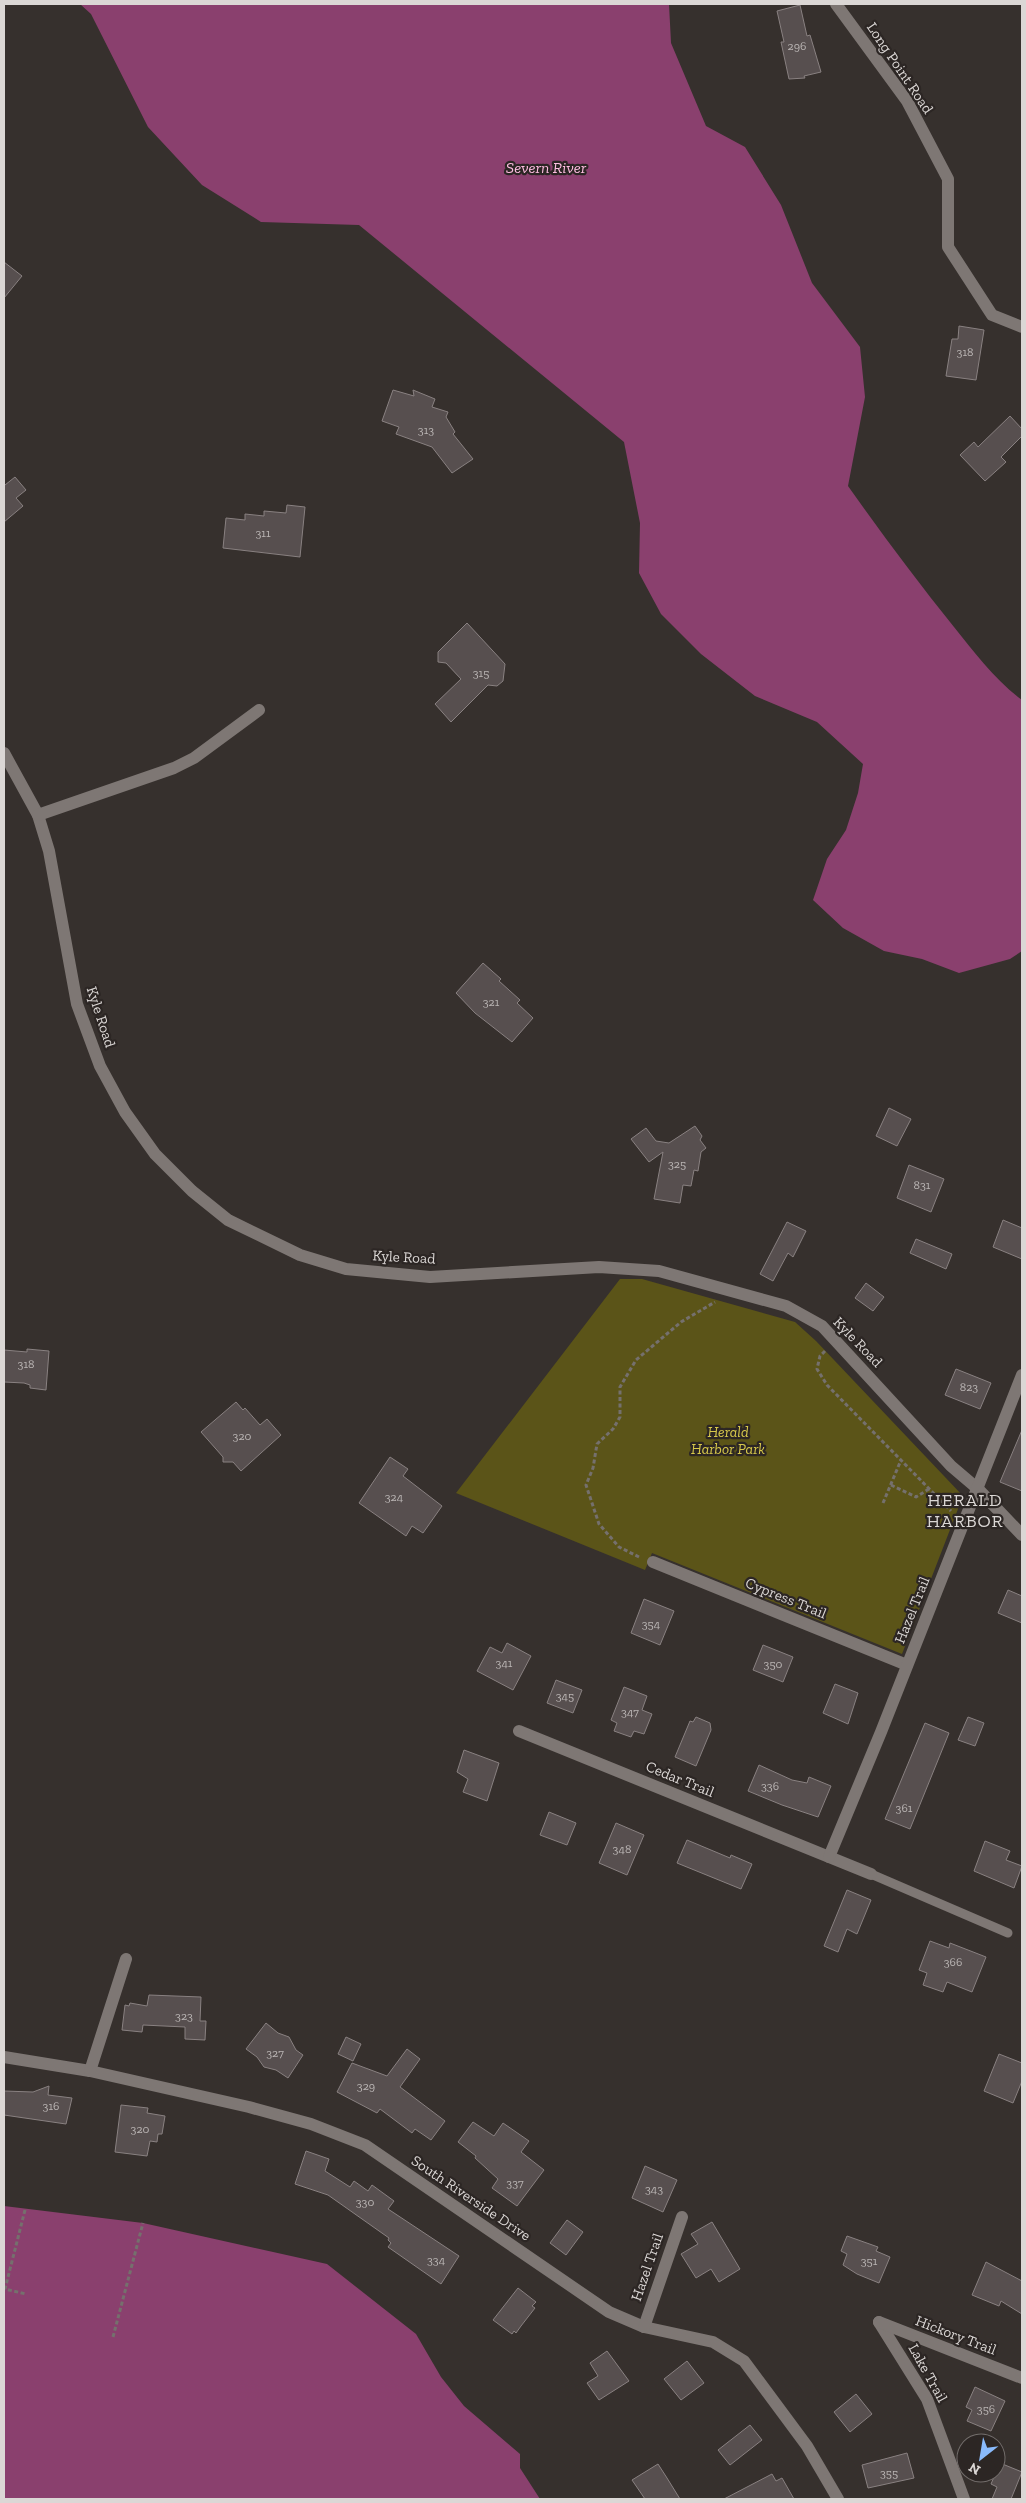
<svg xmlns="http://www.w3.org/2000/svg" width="1026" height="2503" viewBox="0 0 1026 2503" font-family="'Zilla Slab',serif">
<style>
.green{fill:#5b5418}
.water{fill:#8a406e}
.building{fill:#574f4f;stroke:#898181}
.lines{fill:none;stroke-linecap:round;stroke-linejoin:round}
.path{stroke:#75706d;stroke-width:3;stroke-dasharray:4 2.5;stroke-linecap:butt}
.service{stroke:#7e7774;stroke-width:9}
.minor{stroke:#7e7774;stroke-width:12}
.labels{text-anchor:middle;stroke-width:4.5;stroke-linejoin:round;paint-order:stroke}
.number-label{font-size:12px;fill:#bab5b4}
.street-label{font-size:15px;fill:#dbd7d5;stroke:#2c2624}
.park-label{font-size:15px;font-style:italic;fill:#d8c94b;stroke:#2c2624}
.water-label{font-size:16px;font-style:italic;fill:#ffbee2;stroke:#2c2624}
.quarter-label{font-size:18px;letter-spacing:1px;fill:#dbd7d5;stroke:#2c2624}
</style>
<rect width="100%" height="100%" fill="#36302d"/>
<!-- green -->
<polygon class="green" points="620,1279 642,1279 795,1322 816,1341 963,1496 902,1654 652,1553 645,1570 456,1493"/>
<!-- water -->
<g class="water">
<path d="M80,4H669L671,43L706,126L745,147L781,205L812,283L860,347L865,397L848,486C882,534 917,581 954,627C974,652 996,681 1022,700V951L1010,959L959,973L922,959L884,951L843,928L813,900L827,859L846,830L858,793L863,764L817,722L755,696L701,654L661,614L639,573L640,523L624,442L359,225L261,222L202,185L148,127L91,14Z"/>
<polygon points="4,2206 143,2223 327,2264 416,2334 441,2377 464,2406 520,2454 520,2468 540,2499 4,2499"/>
</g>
<!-- building -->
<g class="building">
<polygon points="800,5 807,36 810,35 821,72 804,76 805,78 789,79 781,42 784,42 777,11"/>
<polygon points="4,262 22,276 4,298"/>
<polygon points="959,326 984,330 976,380 946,376 952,339 958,339"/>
<polygon points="393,390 414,396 413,390 435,399 432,407 448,412 446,417 455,432 453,434 473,459 452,473 432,447 396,434 399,427 382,421"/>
<polygon points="1010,416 1022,429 1022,436 1001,457 1006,462 985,481 960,455 974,442 978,447"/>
<polygon points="15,477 26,490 16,498 23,506 4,522 4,483 5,485"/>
<polygon points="287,505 305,507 300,557 223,548 226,518 245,520 245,514 264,516 264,511 286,513"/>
<polygon points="467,623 505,664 503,681 497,686 488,685 451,722 435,704 461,679 446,663 438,662 438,652"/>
<polygon points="483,963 501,979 499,981 520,1000 517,1003 533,1018 512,1042 475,1013 456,993"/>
<polygon points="889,1108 911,1119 897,1146 876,1136"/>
<polygon points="695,1126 702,1136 700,1140 706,1148 701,1152 698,1171 694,1170 691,1186 683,1185 680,1203 654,1199 663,1152 649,1162 631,1139 646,1128 656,1141 669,1143"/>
<polygon points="909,1165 944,1179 931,1212 897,1198"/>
<polygon points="1003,1220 1022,1228 1022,1259 993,1247"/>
<polygon points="787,1222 806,1231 793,1257 788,1253 773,1281 760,1274"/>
<polygon points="916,1239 952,1254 946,1269 910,1253"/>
<polygon points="866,1283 884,1297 873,1311 855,1298"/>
<polygon points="27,1349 49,1351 46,1390 30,1388 30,1385 24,1383 4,1382 4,1350 27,1352"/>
<polygon points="956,1369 991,1383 980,1409 945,1395"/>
<polygon points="236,1402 243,1410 245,1408 260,1425 267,1419 281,1435 241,1471 233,1462 223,1462 223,1457 201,1432"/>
<polygon points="1022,1430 1022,1491 1000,1482"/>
<polygon points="390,1457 408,1469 403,1476 442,1506 423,1533 412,1526 406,1536 359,1503"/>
<polygon points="1008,1590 1022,1596 1022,1623 998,1613"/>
<polygon points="644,1599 674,1611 660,1645 631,1633"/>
<polygon points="507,1643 531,1656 513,1690 477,1671 490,1647 502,1653"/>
<polygon points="763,1645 793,1657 783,1682 753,1670"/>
<polygon points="556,1680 582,1690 573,1713 547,1703"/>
<polygon points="835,1684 858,1693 848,1724 823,1713"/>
<polygon points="624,1687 647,1696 642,1710 652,1714 644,1734 634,1731 631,1737 614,1731 617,1723 611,1720"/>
<polygon points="696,1717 710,1723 711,1730 696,1766 675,1757 690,1721 693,1722"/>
<polygon points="968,1717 984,1723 975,1746 958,1740"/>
<polygon points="925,1723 949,1733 910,1829 885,1819"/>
<polygon points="464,1750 499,1763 487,1801 463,1792 468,1779 457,1772"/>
<polygon points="759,1765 792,1780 807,1783 809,1777 831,1786 818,1817 782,1805 748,1791"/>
<polygon points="549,1812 576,1823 567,1845 540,1835"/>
<polygon points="616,1823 644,1835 627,1875 599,1863"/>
<polygon points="687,1840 730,1858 731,1855 752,1864 741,1889 677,1863"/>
<polygon points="985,1841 1010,1851 1006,1860 1022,1866 1014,1888 974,1871"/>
<polygon points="847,1890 871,1900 857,1934 847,1929 838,1952 824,1946"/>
<polygon points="930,1941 949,1948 950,1943 986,1957 972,1992 947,1982 943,1992 923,1985 927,1973 919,1970"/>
<polygon points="149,1995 201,1997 200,2021 206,2021 205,2040 185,2039 185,2027 143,2025 142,2032 122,2030 125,2005 129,2006 130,2003 147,2006"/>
<polygon points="266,2023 278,2033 289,2037 296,2050 303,2055 288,2078 276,2070 264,2067 257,2057 246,2049"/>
<polygon points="346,2037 361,2044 353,2061 338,2054"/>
<polygon points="407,2049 420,2059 400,2087 445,2121 431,2140 415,2129 412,2133 380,2109 377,2113 337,2092 352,2063 387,2076"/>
<polygon points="999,2054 1022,2063 1022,2081 1013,2103 984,2091"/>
<polygon points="49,2086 48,2095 72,2098 66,2124 4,2115 4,2091 33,2092"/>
<polygon points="121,2105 148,2108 147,2113 165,2116 162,2134 158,2134 157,2142 150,2141 147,2156 115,2152"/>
<polygon points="473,2122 494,2136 503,2123 529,2141 521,2152 544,2170 517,2206 492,2188 498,2179 475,2158 476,2156 458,2142"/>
<polygon points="306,2151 329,2159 325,2171 350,2187 354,2181 368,2191 372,2185 394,2201 388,2209 459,2256 441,2284 388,2247 391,2243 388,2240 389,2238 328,2195 295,2184"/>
<polygon points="645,2166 677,2180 663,2212 632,2198"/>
<polygon points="567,2220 583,2232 566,2255 550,2243"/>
<polygon points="712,2222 740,2269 719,2282 711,2269 696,2278 681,2254 698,2244 691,2234"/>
<polygon points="847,2236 878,2247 876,2251 890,2257 879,2283 857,2274 843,2265 847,2254 841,2251"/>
<polygon points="986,2262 1022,2281 1022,2314 1001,2301 999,2306 972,2295"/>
<polygon points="518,2288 536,2302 532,2306 535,2308 521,2326 516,2333 514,2331 512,2334 493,2320"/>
<polygon points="607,2351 629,2381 599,2400 587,2383 598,2376 590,2363"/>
<polygon points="687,2361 704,2383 681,2400 664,2379"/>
<polygon points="975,2387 1005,2401 991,2431 967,2421 972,2410 966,2407"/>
<polygon points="856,2394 872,2414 850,2432 834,2412"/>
<polygon points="750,2425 762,2440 730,2465 718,2450"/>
<polygon points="907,2453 914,2478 868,2488 862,2465"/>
<polygon points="1000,2463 1022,2472 1011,2499 992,2499 997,2487 991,2484"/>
<polygon points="658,2464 667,2478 680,2499 645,2499 632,2480"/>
<polygon points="772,2474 776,2481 782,2478 794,2499 724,2499"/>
</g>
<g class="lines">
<!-- path -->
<g class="path">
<polyline points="825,1351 820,1356 817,1369 827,1385 951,1511"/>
<polyline points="891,1485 916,1497 929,1489"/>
<polyline points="883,1503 901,1460"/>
<polyline points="639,1557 619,1547 599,1524 586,1485 593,1468 597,1444 613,1429 620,1417 620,1387 636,1360 681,1322 715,1302"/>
<polyline points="25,2210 5,2289 26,2294"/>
<polyline points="113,2337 143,2223"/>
</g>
<!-- service -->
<polyline class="service" points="871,1874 1008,1933"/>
<!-- minor -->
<g class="minor">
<polyline points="836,4 907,101 948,179 948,247 992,315 1022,327"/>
<polyline points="4,753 38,815 49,851 77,1004 100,1066 125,1112 155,1154 192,1191 228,1220 300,1255 346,1269 430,1277 599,1267 659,1271 786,1306 822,1326 951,1466 978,1489 1022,1535"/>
<polyline points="38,815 174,768 194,758 259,710"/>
<polyline points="653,1562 907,1665"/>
<polyline points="519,1731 871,1874"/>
<polyline points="829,1857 881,1732 1022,1375"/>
<polyline points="4,2057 90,2071 249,2107 311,2124 365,2145 609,2312 644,2327 713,2342 744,2361 807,2446 838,2499"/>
<polyline points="90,2071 126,1959"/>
<polyline points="879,2322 927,2399 964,2499"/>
<polyline points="879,2322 1022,2378"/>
<polyline points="644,2327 682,2217"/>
</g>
</g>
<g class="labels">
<!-- number labels -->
<g class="number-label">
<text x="797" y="50">296</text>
<text x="965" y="356">318</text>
<text x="426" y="434">313</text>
<text x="263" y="537">311</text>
<text x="481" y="677">315</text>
<text x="491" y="1006">321</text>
<text x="677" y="1168">325</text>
<text x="922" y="1189">831</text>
<text x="26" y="1368">318</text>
<text x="969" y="1391">823</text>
<text x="242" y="1440">320</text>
<text x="394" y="1501">324</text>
<text x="651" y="1628">354</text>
<text x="504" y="1667">341</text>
<text x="773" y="1668">350</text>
<text x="565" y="1700">345</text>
<text x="630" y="1716">347</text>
<text x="770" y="1790">336</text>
<text x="904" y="1812">361</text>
<text x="622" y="1853">348</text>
<text x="953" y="1966">366</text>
<text x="184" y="2020">323</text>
<text x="275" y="2057">327</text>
<text x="366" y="2090">329</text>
<text x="51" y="2110">316</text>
<text x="140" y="2133">320</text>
<text x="515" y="2187">337</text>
<text x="654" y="2193">343</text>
<text x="365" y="2206">330</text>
<text x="436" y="2264">334</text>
<text x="869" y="2265">351</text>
<text x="986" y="2413">356</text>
<text x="889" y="2477">355</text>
</g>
<!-- street labels -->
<g class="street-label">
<text transform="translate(900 68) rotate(56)" y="5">Long Point Road</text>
<text transform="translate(101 1017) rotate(72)" y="5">Kyle Road</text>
<text transform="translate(404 1257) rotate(3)" y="5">Kyle Road</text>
<text transform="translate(858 1342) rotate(46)" y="5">Kyle Road</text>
<text transform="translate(786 1598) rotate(22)" y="5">Cypress Trail</text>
<text transform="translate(912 1610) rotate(-68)" y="5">Hazel Trail</text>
<text transform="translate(680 1779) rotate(22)" y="5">Cedar Trail</text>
<text transform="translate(471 2198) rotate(34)" y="5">South Riverside Drive</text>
<text transform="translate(647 2267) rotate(-71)" y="5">Hazel Trail</text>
<text transform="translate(956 2335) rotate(21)" y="5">Hickory Trail</text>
<text transform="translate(928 2373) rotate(61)" y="5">Lake Trail</text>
</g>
<!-- park labels -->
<g class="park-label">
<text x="728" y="1437">Herald<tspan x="728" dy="17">Harbor Park</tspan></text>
</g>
<!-- water labels -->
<g class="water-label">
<text x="546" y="173">Severn River</text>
</g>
<!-- quarter labels -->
<g class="quarter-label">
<text x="965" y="1506">HERALD<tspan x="965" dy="21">HARBOR</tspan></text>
</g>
</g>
<!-- border -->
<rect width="1026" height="2503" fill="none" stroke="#dbd7d5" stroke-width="10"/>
<!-- north arrow -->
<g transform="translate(981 2458) rotate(211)"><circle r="24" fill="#2c2624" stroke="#726d6b"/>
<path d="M0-4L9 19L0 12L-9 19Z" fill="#89bafc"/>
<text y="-8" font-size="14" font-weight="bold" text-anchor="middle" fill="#dbd7d5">N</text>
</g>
</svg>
